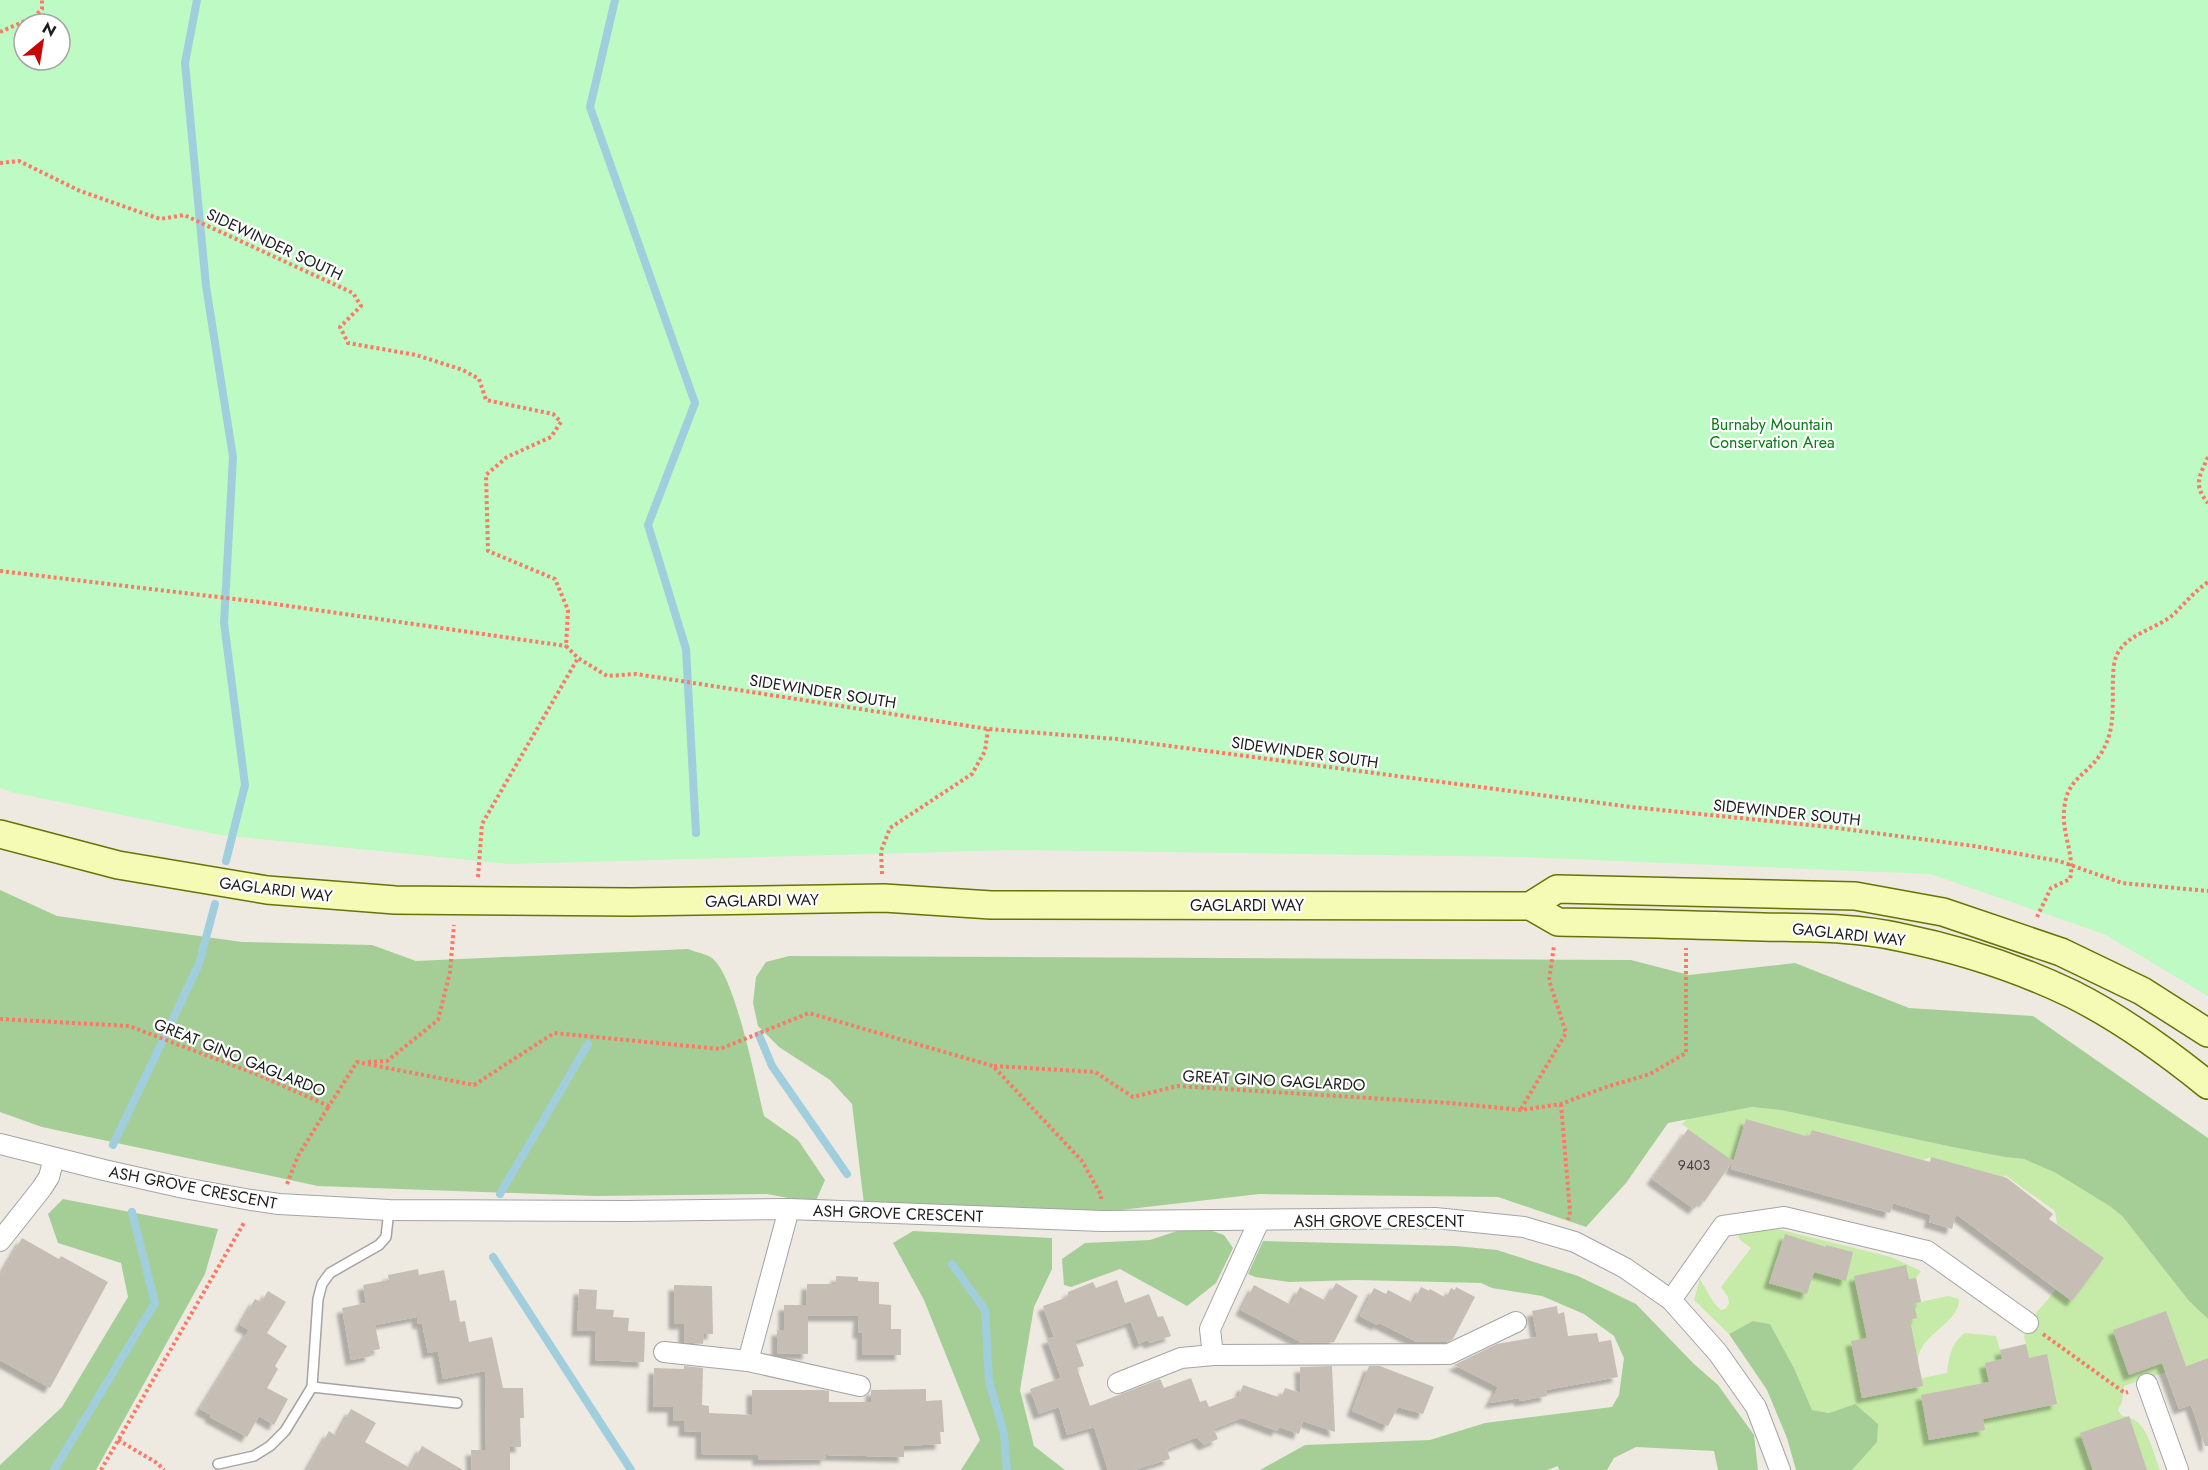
<svg xmlns="http://www.w3.org/2000/svg" width="2208" height="1470" viewBox="0 0 2208 1470" font-family="Jost,sans-serif">
<style>
.grass{fill:#c6eaa7}
.forest{fill:#a5ce96}
.park{fill:#bdfac4;fill-rule:evenodd}
.lines{fill:none;stroke-linecap:round;stroke-linejoin:round}
.stream{stroke:#a1cedd;stroke-width:8}
.building{fill:#c6bdb5;filter:url(#shadow)}
.lane-casing{stroke:#a4a4a4;stroke-width:12}
.street-casing{stroke:#a4a4a4;stroke-width:22}
.secondary-casing{stroke:#657403;stroke-width:30}
.path{stroke:#fc7966;stroke-width:4;stroke-dasharray:3 3;stroke-linecap:butt}
.lane{stroke:#fff;stroke-width:9}
.street{stroke:#fff;stroke-width:20}
.secondary{stroke:#f5fab4;stroke-width:27}
.labels{text-anchor:middle;stroke-width:4.5;stroke-linejoin:round;paint-order:stroke}
.number-label{font-size:14px;fill:#474543}
.street-label{font-size:16px;fill:#1d1d1d;stroke:#fff}
.park-label{font-size:16px;fill:#0a7c16;stroke:#fff}
</style>
<defs>
<filter id="shadow"><feDropShadow dx="-5.5" dy="5.5" stdDeviation="1.5" flood-color="#0004"/></filter>
</defs>
<rect width="100%" height="100%" fill="#eeeae2"/>
<!-- grass -->
<path class="grass" d="M1752,1107L1781,1110L1952,1147L2005,1157L2024,1159L2056,1173L2111,1207L2123,1217L2189,1301L2208,1319V1358L2124,1386L2122,1402L2118,1410L2122,1416C2147,1417 2152,1450 2160,1470H1852L1862,1458L1855,1404L1829,1413L1812,1410L1794,1368L1770,1324L1753,1321L1729,1334L1694,1300L1700,1279L1714,1303L1721,1310L1725,1309L1729,1304L1728,1297L1721,1287L1751,1248L1740,1240L1738,1235L1739,1232L1761,1225L1891,1257L1921,1271L1916,1278L1921,1302L1948,1296L1959,1299C1960,1322 1922,1333 1918,1358C1917,1364 1920,1372 1922,1378L1947,1373C1949,1357 1951,1343 1965,1333L1996,1336L2000,1350L2026,1344L2024,1336L2036,1313L2056,1290L2072,1301L2103,1258L2057,1224L2055,1211L2005,1175L1976,1220L1931,1157L1923,1160L1812,1130L1807,1144L1796,1134L1746,1119L1734,1160L1729,1159L1682,1124L1688,1118Z"/>
<!-- forest -->
<g class="forest">
<path d="M0,890L57,916L242,942L372,945L416,961L688,949C695,952 708,954 713,959C736,979 756,1084 764,1116L798,1140L825,1180L815,1203L767,1194L596,1196L318,1186L42,1127L0,1112Z"/>
<polygon points="789,956 1631,960 1689,975 1795,963 1909,1008 2033,1016 2208,1138 2208,1319 2189,1301 2123,1217 2111,1207 2056,1173 2024,1159 2005,1157 1952,1147 1781,1110 1752,1107 1668,1123 1626,1183 1586,1227 1498,1197 1259,1194 1060,1217 864,1204 852,1104 830,1080 779,1047 758,1026 753,1003 756,977 766,962"/>
<polygon points="63,1199 218,1229 205,1274 96,1470 0,1470 0,1465 62,1407 128,1297 121,1263 58,1243 48,1214"/>
<polygon points="1195,1225 1224,1235 1233,1248 1216,1283 1187,1306 1120,1269 1071,1287 1064,1285 1062,1259 1085,1243 1150,1240"/>
<polygon points="913,1231 1052,1238 1052,1269 1034,1307 1020,1390 1034,1446 1065,1470 961,1470 980,1440 924,1300 893,1243"/>
<polygon points="1263,1241 1456,1246 1497,1250 1578,1276 1636,1304 1694,1364 1718,1385 1754,1435 1758,1470 1718,1470 1714,1451 1636,1447 1614,1458 1607,1470 1559,1470 1558,1466 1547,1470 1260,1470 1305,1445 1430,1440 1485,1423 1612,1407 1619,1395 1624,1358 1614,1336 1584,1314 1542,1296 1492,1288 1481,1283 1356,1280 1289,1282 1255,1277 1248,1274"/>
<polygon points="1753,1321 1770,1324 1794,1368 1812,1410 1829,1413 1855,1404 1878,1424 1877,1442 1852,1470 1796,1470 1787,1438 1767,1390 1729,1334"/>
</g>
<!-- park -->
<path class="park" d="M0,0H2208V996L2104,934L1930,874L1521,857L1016,850L509,864L220,835L11,792L0,788ZM24,24H60V60H24Z"/>
<g class="lines">
<!-- stream -->
<g class="stream">
<polyline points="197,0 185,63 206,286 233,457 224,623 245,785 226,861"/>
<polyline points="615,0 590,107 695,403 648,525 686,649 696,833"/>
<polyline points="759,1035 772,1066 847,1174"/>
<polyline points="113,1145 199,964 215,904"/>
<polyline points="500,1194 588,1044"/>
<polyline points="493,1257 631,1470"/>
<polyline points="952,1264 985,1310 989,1381 1004,1434 1007,1470"/>
<polyline points="54,1470 155,1303 132,1212"/>
</g>
</g>
<!-- building -->
<g class="building">
<polygon points="1746,1119 1809,1137 1812,1130 1930,1162 1931,1157 2007,1178 2053,1214 2049,1219 2104,1258 2072,1301 1956,1214 1952,1229 1929,1222 1931,1215 1893,1203 1890,1213 1731,1169"/>
<polygon points="1688,1129 1733,1161 1704,1202 1701,1200 1694,1209 1652,1179"/>
<polygon points="1785,1234 1826,1247 1826,1245 1853,1252 1846,1281 1814,1272 1807,1294 1769,1283"/>
<polygon points="22,1238 59,1259 61,1256 108,1282 50,1388 0,1360 0,1276"/>
<polygon points="1906,1265 1909,1279 1916,1278 1921,1302 1914,1303 1917,1318 1910,1320 1923,1386 1862,1398 1851,1341 1867,1338 1854,1276"/>
<polygon points="418,1269 419,1275 444,1270 450,1301 456,1300 460,1322 465,1321 469,1342 492,1337 503,1388 523,1388 524,1418 520,1418 521,1447 510,1447 510,1470 472,1470 471,1450 486,1450 485,1371 443,1379 438,1351 428,1353 422,1323 418,1324 417,1317 375,1325 380,1349 370,1351 371,1356 351,1360 342,1308 366,1303 363,1285 389,1280 388,1275"/>
<polygon points="836,1276 858,1277 858,1281 879,1282 879,1304 891,1305 891,1329 901,1329 901,1355 862,1355 862,1333 858,1333 859,1316 808,1316 808,1354 777,1353 777,1330 784,1330 784,1305 806,1305 807,1284 836,1284"/>
<polygon points="1117,1280 1125,1303 1149,1294 1158,1317 1163,1316 1171,1336 1150,1343 1147,1340 1139,1344 1131,1322 1075,1341 1084,1366 1077,1368 1090,1406 1160,1379 1164,1388 1191,1378 1200,1402 1206,1400 1209,1407 1239,1396 1243,1385 1281,1398 1285,1388 1301,1393 1300,1367 1332,1366 1335,1432 1303,1421 1299,1434 1279,1427 1277,1431 1242,1418 1214,1429 1218,1439 1204,1445 1197,1437 1167,1449 1170,1459 1134,1470 1108,1470 1094,1427 1067,1435 1059,1407 1039,1414 1030,1389 1061,1378 1047,1339 1054,1337 1043,1306 1068,1297 1068,1292 1093,1282 1096,1288"/>
<polygon points="1336,1283 1358,1296 1334,1342 1299,1343 1299,1341 1241,1310 1254,1285 1291,1305 1300,1287 1326,1301"/>
<polygon points="674,1285 712,1286 713,1334 704,1334 703,1344 684,1342 684,1324 674,1324"/>
<polygon points="1421,1287 1429,1291 1430,1289 1446,1298 1451,1288 1455,1290 1456,1287 1475,1297 1453,1339 1446,1342 1417,1342 1379,1323 1377,1325 1360,1316 1374,1288 1386,1294 1388,1290 1413,1303"/>
<polygon points="579,1289 597,1290 596,1309 614,1310 613,1317 629,1318 628,1331 645,1332 644,1362 595,1360 596,1331 577,1331"/>
<polygon points="268,1291 286,1302 267,1333 287,1346 275,1366 278,1369 267,1388 288,1399 274,1425 259,1416 247,1437 210,1417 211,1415 200,1409 249,1330 240,1325 255,1299 261,1302"/>
<polygon points="1557,1306 1558,1314 1564,1312 1568,1336 1597,1333 1599,1342 1611,1340 1618,1377 1546,1390 1547,1396 1520,1401 1519,1398 1490,1403 1498,1387 1454,1365 1497,1344 1537,1337 1532,1311"/>
<polygon points="2166,1311 2186,1366 2208,1358 2208,1446 2205,1446 2191,1405 2179,1409 2162,1363 2129,1375 2113,1330"/>
<polygon points="2026,1344 2029,1358 2047,1354 2057,1404 1983,1419 1985,1430 1929,1440 1921,1395 1989,1382 1985,1363 2002,1359 2000,1350"/>
<polygon points="684,1366 703,1368 702,1405 709,1406 709,1413 752,1415 752,1390 823,1390 829,1391 829,1402 871,1402 871,1390 926,1389 926,1401 942,1400 944,1432 940,1432 941,1444 904,1446 904,1457 826,1455 826,1459 758,1460 758,1455 701,1454 701,1432 684,1431 684,1421 673,1421 673,1407 653,1407 654,1368 684,1369"/>
<polygon points="1369,1366 1380,1366 1434,1387 1423,1414 1398,1407 1388,1426 1352,1411"/>
<polygon points="351,1409 376,1423 365,1442 410,1468 422,1446 463,1470 307,1470 329,1431 336,1436"/>
<polygon points="2129,1416 2147,1470 2093,1470 2080,1433"/>
</g>
<g class="lines">
<!-- lane casing -->
<g class="lane-casing">
<g id="lane">
<polyline points="312,1387 457,1403"/>
<polyline points="218,1464 254,1456 270,1446 285,1431 312,1387 318,1299 322,1284 330,1273 379,1245 386,1237 389,1210"/>
</g>
</g>
<!-- street casing -->
<g class="street-casing">
<g id="street">
<polyline points="0,1144 104,1170 184,1188 251,1200 279,1204 389,1210 627,1211 789,1209 1102,1221 1435,1218 1524,1227 1575,1242 1625,1268 1671,1300 1718,1353 1756,1407 1780,1470"/>
<polyline points="0,1241 42,1188 49,1177 54,1158"/>
<polyline points="1671,1300 1723,1226 1784,1217 1927,1251 2028,1323"/>
<polyline points="664,1352 748,1361 860,1386"/>
<polyline points="1213,1355 1210,1329 1259,1221"/>
<polyline points="748,1361 789,1209"/>
<polyline points="1118,1383 1181,1358 1213,1355 1449,1354 1516,1322"/>
<polyline points="2147,1384 2178,1470"/>
</g>
</g>
<!-- secondary casing -->
<g class="secondary-casing">
<g id="secondary">
<path d="M0,834L118,865L267,890L395,900L631,902L884,898L991,905L1530,906L1558,922C1626,923 1695,925 1763,927C1808,928 1855,927 1899,937C1958,949 2018,968 2072,994C2120,1018 2166,1051 2208,1085"/>
<polyline points="1530,906 1557,889 1855,896 1943,912 2061,952 2142,991 2208,1033"/>
</g>
</g>
<!-- path -->
<g class="path">
<polyline points="0,32 34,17 42,9 42,0"/>
<polyline points="0,163 19,161 80,191 160,219 184,215 353,293 361,306 340,327 348,343 416,355 463,370 479,379 486,400 553,414 561,422 551,437 507,457 486,475 488,551 555,579 568,610 566,646 578,658 607,676 636,674 988,729 1117,739 1631,807 1829,827 1974,846 2059,861 2122,883 2208,891"/>
<path d="M2208,457C2199,477 2193,485 2208,503"/>
<polyline points="0,571 268,603 566,646"/>
<polyline points="882,874 881,851 890,828 972,774 985,751 988,729"/>
<polyline points="478,877 482,824 578,658"/>
<path d="M2037,917L2051,888L2070,879C2075,856 2062,834 2064,811C2066,779 2085,777 2100,755C2119,727 2110,696 2114,665C2118,634 2156,631 2175,613C2186,602 2195,591 2208,582"/>
<polyline points="0,1019 129,1026 256,1074 329,1106 357,1062 474,1085 554,1033 720,1049 809,1013 993,1066 1082,1161 1101,1195 1101,1199"/>
<polyline points="368,1062 387,1061 438,1020 450,972 454,925"/>
<polyline points="994,1066 1095,1072 1133,1097 1177,1086 1450,1103 1521,1110 1561,1104 1606,1087 1650,1074 1686,1053 1686,948"/>
<polyline points="1561,1104 1570,1212 1568,1220"/>
<polyline points="1521,1109 1566,1033 1549,980 1554,946"/>
<polyline points="287,1184 298,1156 329,1106"/>
<polyline points="2043,1334 2125,1393 2128,1392"/>
<polyline points="118,1440 157,1463 164,1470"/>
<polyline points="101,1470 245,1221"/>
</g>
<!-- lane -->
<use href="#lane" class="lane"/>
<!-- street -->
<use href="#street" class="street"/>
<!-- secondary -->
<use href="#secondary" class="secondary"/>
</g>
<g class="labels">
<!-- number labels -->
<g class="number-label">
<text x="1694" y="1170">9403</text>
</g>
<!-- street labels -->
<g class="street-label">
<text transform="translate(275 244) rotate(25)" y="6">SIDEWINDER SOUTH</text>
<text transform="translate(823 691) rotate(9)" y="6">SIDEWINDER SOUTH</text>
<text transform="translate(1305 752) rotate(8)" y="6">SIDEWINDER SOUTH</text>
<text transform="translate(1787 812) rotate(6)" y="6">SIDEWINDER SOUTH</text>
<text transform="translate(276 889) rotate(7)" y="6">GAGLARDI WAY</text>
<text transform="translate(762 900) rotate(-1)" y="6">GAGLARDI WAY</text>
<text x="1247" y="911">GAGLARDI WAY</text>
<text transform="translate(1849 934) rotate(6)" y="6">GAGLARDI WAY</text>
<text transform="translate(240 1057) rotate(22)" y="6">GREAT GINO GAGLARDO</text>
<text transform="translate(1274 1080) rotate(3)" y="6">GREAT GINO GAGLARDO</text>
<text transform="translate(193 1187) rotate(11)" y="6">ASH GROVE CRESCENT</text>
<text transform="translate(898 1213) rotate(2)" y="6">ASH GROVE CRESCENT</text>
<text x="1379" y="1227">ASH GROVE CRESCENT</text>
</g>
<!-- park labels -->
<g class="park-label">
<text x="1772" y="430">Burnaby Mountain<tspan x="1772" dy="18">Conservation Area</tspan></text>
</g>
</g>
<!-- north arrow -->
<g transform="translate(42 42) rotate(30)"><circle r="28" fill="#ffffff" stroke="#a5a5a5" stroke-width="1.5"/>
<path d="M0-4.5L10 22L0 15L-10 22Z" fill="#c90600"/>
<text y="-9" font-size="16" font-weight="bold" text-anchor="middle" fill="#1d1d1d">N</text>
</g>
</svg>
